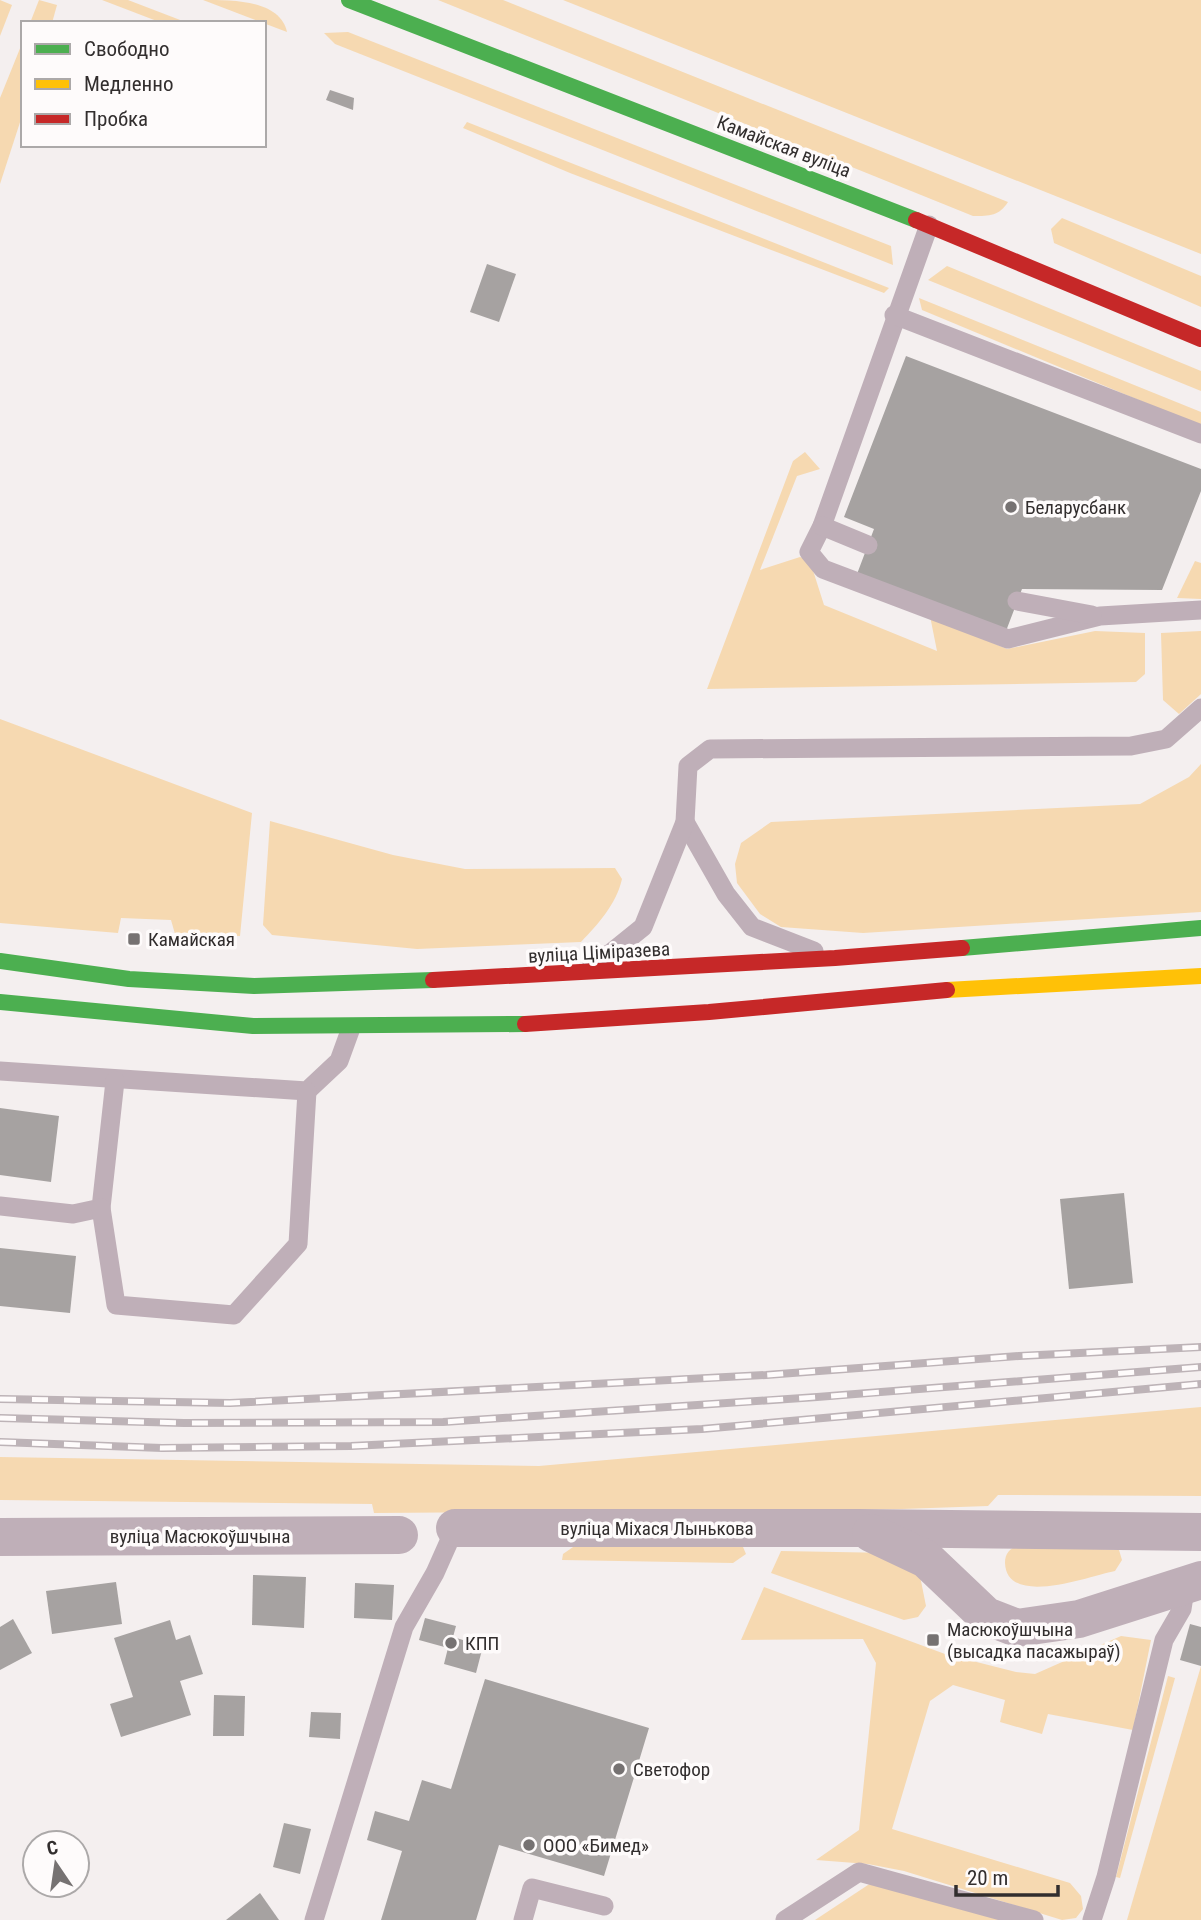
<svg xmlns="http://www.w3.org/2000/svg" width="1201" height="1920" viewBox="0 0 1201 1920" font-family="'Roboto Condensed',sans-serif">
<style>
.green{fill:#f6d9b1}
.building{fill:#a6a2a1}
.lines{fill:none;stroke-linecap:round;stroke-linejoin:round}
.lane{stroke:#bfafb8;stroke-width:19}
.street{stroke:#bfafb8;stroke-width:38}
.fast{stroke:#4caf50;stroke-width:16}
.slow{stroke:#ffc107;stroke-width:16}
.jam{stroke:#c62828;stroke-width:16}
.rail-casing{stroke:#bdb3b7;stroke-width:8}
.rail{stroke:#fefbfb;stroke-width:5;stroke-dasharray:16;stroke-linecap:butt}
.poi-dot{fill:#767272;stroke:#fefbfb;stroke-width:2.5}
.labels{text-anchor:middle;stroke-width:7;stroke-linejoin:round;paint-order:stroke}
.street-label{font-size:19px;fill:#322e2e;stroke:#fefbfb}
.poi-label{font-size:19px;fill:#322e2e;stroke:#fefbfb;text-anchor:start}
</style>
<rect width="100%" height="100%" fill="#f4efef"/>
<!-- green -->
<g class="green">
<polygon points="0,0 12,5 0,36"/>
<polygon points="39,0 57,5 52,23 30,23"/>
<polygon points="102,0 128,0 188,23 162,23"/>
<path d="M203,0C234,0 280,0 287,32Z"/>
<path d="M438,0H503L1008,202C999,216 990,216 973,216Z"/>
<polygon points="563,0 1201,0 1201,254"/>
<polygon points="348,32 891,246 893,265 335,44 324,33"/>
<polygon points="23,41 23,113 0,184 0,98"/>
<polygon points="467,122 889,288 884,293 570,173 463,128"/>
<polygon points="1062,218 1201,276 1201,307 1054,243 1051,229"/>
<polygon points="947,266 1201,371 1201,391 928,280"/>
<polygon points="919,298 1201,412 1201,426 922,310"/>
<polygon points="805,452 820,469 797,476 760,570 800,557 810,561 824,605 937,651 930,616 1007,649 1095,631 1145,633 1145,674 1136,682 707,689 793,461"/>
<polygon points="1195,561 1201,563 1201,599 1177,598"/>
<polygon points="1201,631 1201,694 1179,714 1163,700 1161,633"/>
<polygon points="0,719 252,813 240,936 175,934 171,920 121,918 118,933 0,923"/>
<polygon points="1201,764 1201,912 863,933 781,927 760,914 737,883 735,864 741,843 771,822 1140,804 1189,777"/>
<path d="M270,821L393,855L465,869L615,868L622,879C616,905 598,924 581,942L417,949L272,935L263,925Z"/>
<polygon points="1201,1407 1201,1496 998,1495 988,1506 902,1509 374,1513 372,1504 0,1500 0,1457 539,1466"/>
<path d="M1021,1544L1119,1550L1122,1560L1115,1571C1089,1576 1007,1608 1005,1563C1005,1552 1011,1548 1021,1544Z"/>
<polygon points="576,1545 743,1547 746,1554 733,1563 562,1560 563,1554"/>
<polygon points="781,1551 892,1553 917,1561 926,1606 918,1617 904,1620 771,1573"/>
<polygon points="764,1587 945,1654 1016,1672 1035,1674 1121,1636 1151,1640 1133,1730 1048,1714 1042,1734 1000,1722 1005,1700 953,1685 930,1701 892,1829 1070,1883 1081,1896 1083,1909 1076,1918 1062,1920 904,1871 868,1864 816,1860 859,1830 876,1663 863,1639 741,1640"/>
<polygon points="1201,1666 1201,1920 1127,1920"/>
<polygon points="1168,1676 1175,1678 1120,1878 1116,1877"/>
<polygon points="874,1881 1021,1920 815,1920"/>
</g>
<!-- building -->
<g class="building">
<polygon points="330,90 354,98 353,110 326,100"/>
<polygon points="487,264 516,274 499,322 470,312"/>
<polygon points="906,356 1201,469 1201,491 1162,590 1022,589 1006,631 857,574 874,529 844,517"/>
<polygon points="0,1108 59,1116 51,1182 0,1175"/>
<polygon points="1124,1193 1133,1283 1069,1289 1060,1199"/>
<polygon points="0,1248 76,1256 70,1313 0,1306"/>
<polygon points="253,1575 306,1577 304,1628 252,1625"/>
<polygon points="116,1582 122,1624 52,1634 46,1591"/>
<polygon points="355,1583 394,1585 392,1620 354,1618"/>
<polygon points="425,1618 456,1626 453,1637 483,1646 476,1673 444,1664 448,1648 419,1640"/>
<polygon points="13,1619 32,1653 0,1670 0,1627"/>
<polygon points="170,1620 176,1640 190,1635 203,1674 180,1681 191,1715 121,1737 110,1704 133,1697 114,1638"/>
<polygon points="1190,1624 1201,1627 1201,1666 1180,1660"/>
<polygon points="485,1679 649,1728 604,1876 499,1845 476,1920 381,1920 402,1851 367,1840 375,1811 409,1821 422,1780 451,1789"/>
<polygon points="214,1695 245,1696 244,1736 213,1736"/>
<polygon points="311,1712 341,1713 340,1739 309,1737"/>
<polygon points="284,1823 311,1829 300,1874 273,1867"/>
<polygon points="260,1893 279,1920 226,1920"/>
</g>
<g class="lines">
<!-- lane -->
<g class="lane">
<polyline points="929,225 822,526 809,552 823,569 1008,639 1100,616 1201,610"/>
<polyline points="894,315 1201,434"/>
<polyline points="822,526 868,545"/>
<polyline points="1017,601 1092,615"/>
<polyline points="685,822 726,894 752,927 814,951"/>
<polyline points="592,963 612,952 643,927 685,822 688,766 710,749 1131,746 1166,739 1201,708"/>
<polyline points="0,1071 307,1091 339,1061 351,1028"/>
<polyline points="0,1206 73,1214 101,1208 115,1081"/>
<polyline points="101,1208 116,1305 234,1315 298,1244 307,1091"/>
<polyline points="314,1920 404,1627 435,1573 455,1528"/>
<polyline points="523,1920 532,1888 604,1906"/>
<polyline points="785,1920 859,1872 1034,1920"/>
<polyline points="1092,1920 1106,1877 1164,1640 1182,1609 1186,1583"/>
</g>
<!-- street -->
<g class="street">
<polyline points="455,1528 860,1528 1201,1532"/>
<polyline points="871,1533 926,1559 986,1616 1017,1628 1079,1619 1201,1580"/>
<polyline points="0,1537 399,1535"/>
</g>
<!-- fast -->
<g class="fast">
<polyline points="349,0 916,220"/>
<polyline points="962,948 1201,928"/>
<polyline points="0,961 129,979 254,986 433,980"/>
<polyline points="0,1002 253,1026 525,1024"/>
</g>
<!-- slow -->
<polyline class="slow" points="947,990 1201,976"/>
<!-- jam -->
<g class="jam">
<polyline points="916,220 1201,339"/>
<polyline points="433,980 835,958 962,948"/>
<polyline points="525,1024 709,1012 947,990"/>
</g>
<!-- rail casing -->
<g class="rail-casing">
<g id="rail">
<polyline points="0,1399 230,1403 766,1375 1019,1356 1201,1347"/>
<polyline points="0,1418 184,1423 443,1422 817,1397 1201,1367"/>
<polyline points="0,1442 162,1448 351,1446 702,1429 1201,1384"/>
</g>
</g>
<!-- rail -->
<use href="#rail" class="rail"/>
</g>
<!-- markers -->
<g class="poi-dot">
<circle cx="1011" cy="507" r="7"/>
<rect x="127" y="932" width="14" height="14" rx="3.5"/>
<rect x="926" y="1633" width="14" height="14" rx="3.5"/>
<circle cx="451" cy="1643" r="7"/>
<circle cx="619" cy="1769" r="7"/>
<circle cx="529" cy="1845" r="7"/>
</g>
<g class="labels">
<!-- street labels -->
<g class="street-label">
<text transform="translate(784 146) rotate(21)" y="7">Камайская вуліца</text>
<text transform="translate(599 952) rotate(-3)" y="7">вуліца Ціміразева</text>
<text x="657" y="1535">вуліца Міхася Лынькова</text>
<text x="200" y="1543">вуліца Масюкоўшчына</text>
</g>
<!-- poi labels -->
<g class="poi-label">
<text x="1025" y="514">Беларусбанк</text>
<text x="148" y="946">Камайская</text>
<text x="947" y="1636">Масюкоўшчына<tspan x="947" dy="22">(высадка пасажыраў)</tspan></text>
<text x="465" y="1650">КПП</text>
<text x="633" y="1776">Светофор</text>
<text x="543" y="1852">ООО «Бимед»</text>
</g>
</g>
<!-- legend -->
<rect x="21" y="21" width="245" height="126" fill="#fefbfb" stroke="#aca9a9" stroke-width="2"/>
<rect x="35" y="44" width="35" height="10" fill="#4caf50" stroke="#aca9a9" stroke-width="2"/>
<text x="84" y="56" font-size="21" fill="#322e2e">Свободно</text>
<rect x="35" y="79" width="35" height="10" fill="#ffc107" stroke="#aca9a9" stroke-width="2"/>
<text x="84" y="91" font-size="21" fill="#322e2e">Медленно</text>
<rect x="35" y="114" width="35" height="10" fill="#c62828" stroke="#aca9a9" stroke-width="2"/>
<text x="84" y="126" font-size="21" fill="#322e2e">Пробка</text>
<!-- north arrow -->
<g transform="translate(56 1864) rotate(347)"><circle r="33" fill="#fefbfb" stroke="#aca9a9" stroke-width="2"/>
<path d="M0-5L12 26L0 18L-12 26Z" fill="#767272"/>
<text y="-10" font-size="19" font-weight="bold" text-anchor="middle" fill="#322e2e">С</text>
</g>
<!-- scale -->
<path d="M956 1885v10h102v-10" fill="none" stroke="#322e2e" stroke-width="3.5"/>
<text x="967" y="1885" font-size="21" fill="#322e2e" stroke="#fefbfb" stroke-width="5" paint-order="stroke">20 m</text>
</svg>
